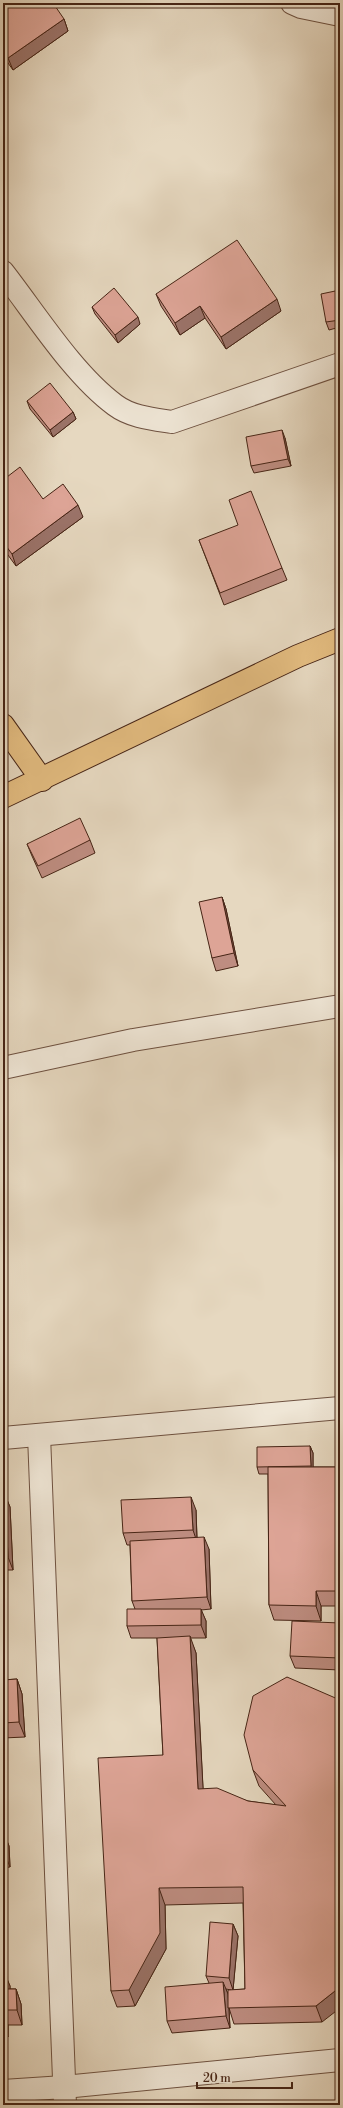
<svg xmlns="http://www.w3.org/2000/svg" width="343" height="2108" viewBox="0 0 343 2108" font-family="'Libre Bodoni',serif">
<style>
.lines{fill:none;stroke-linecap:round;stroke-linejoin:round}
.minor-casing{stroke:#6e5140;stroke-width:24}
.major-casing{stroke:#462415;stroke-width:24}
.minor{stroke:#efe6d6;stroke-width:22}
.major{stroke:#e3bc80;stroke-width:22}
.wall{fill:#be8d81;stroke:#462415;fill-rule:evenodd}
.shaded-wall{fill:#9b7369;stroke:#462415}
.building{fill:#dda496;stroke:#462415}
</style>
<rect width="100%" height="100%" fill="#e6d8c0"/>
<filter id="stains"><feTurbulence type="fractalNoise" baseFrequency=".005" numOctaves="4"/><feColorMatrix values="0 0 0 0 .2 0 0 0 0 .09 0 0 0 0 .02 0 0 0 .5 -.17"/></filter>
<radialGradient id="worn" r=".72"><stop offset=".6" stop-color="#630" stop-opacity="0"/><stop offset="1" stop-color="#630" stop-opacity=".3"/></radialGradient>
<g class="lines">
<!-- minor casing -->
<g class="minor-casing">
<g id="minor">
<polyline points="292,3 301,7 340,15"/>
<path d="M3,272C35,313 73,374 115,405C131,417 152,419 172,422L340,364"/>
<polyline points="3,1068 133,1040 340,1006"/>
<polyline points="39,1435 65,2105"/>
<polyline points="3,1438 340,1408"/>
<polyline points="3,2091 64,2087 340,2060"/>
</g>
</g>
<!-- major casing -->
<g class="major-casing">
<g id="major">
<polyline points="3,725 42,780"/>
<polyline points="3,797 298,656 340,639"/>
</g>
</g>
<!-- minor -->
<use href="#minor" class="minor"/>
<!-- major -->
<use href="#major" class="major"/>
</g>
<!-- wall -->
<g class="wall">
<polygon points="3,3 64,19 68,31 13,70 3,56"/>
<polygon points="340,290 340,327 329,330 326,322"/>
<polygon points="156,294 281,311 226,349 205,318 180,335 161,306"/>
<polygon points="92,307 140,324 118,343 95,314"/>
<polygon points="27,401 73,412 76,419 53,437 30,409"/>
<polygon points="285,438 291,466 254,473 251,466"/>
<polygon points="3,480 43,499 83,517 16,566 5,551 3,552"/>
<polygon points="199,540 282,568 287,580 224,605"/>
<polygon points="90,840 95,853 42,878 32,856 27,844"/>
<polygon points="222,897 226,909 238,966 216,971 212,958"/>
<polygon points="310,1446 313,1453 313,1467 338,1467 340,1473 340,1606 321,1606 321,1621 274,1620 269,1605 268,1474 259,1474 257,1467"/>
<polygon points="3,1495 5,1495 10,1507 13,1570 3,1570"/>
<path d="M196,1510L197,1537L209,1549L211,1609L201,1610L206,1621V1638H190L196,1653L203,1789L248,1801L276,1805L259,1786L253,1770L287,1677L322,2022L234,2024L229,2008L230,2028L172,2033L167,2021L209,1983L206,1976L233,1924L238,1936L233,1990L245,1989L243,1903L165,1905L166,1949L135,2006L117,2007L111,1991L163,1755L157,1638H131L127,1626L135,1609L132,1601L130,1545H127L123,1533ZM226,1989L231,1990L228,2004V1994Z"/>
<polygon points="340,1623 340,1670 295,1668 290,1656"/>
<polygon points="17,1679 22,1694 25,1737 3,1738 3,1680"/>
<polygon points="3,1831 9,1846 10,1867 3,1868"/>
<polygon points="3,1972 10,1986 10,1989 16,1989 21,2004 22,2025 8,2025 8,2037 3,2038"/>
</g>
<!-- shaded-wall -->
<g class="shaded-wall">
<polygon points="64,19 68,31 13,70 8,58"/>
<polygon points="277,299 281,311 226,349 221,337"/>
<polygon points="200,306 205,318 180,335 175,323"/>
<polygon points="138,317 140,324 118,343 115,335"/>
<polygon points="73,412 76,419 53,437 50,430"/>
<polygon points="282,430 285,438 291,466 288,459"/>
<polygon points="78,505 83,517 16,566 12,554"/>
<polygon points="3,544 5,551 3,552"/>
<polygon points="222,897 226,909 238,966 234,953"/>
<polygon points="310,1446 313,1453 313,1473 311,1466"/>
<polygon points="338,1467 340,1473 340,1596 338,1591"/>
<polygon points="5,1495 10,1507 13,1570 8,1557"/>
<polygon points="191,1497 196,1510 197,1542 193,1530"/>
<polygon points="204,1537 209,1549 211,1609 207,1597"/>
<polygon points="316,1591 321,1606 321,1621 316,1606"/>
<polygon points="201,1609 206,1621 206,1638 201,1625"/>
<polygon points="190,1636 196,1653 204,1806 198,1789"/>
<polygon points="17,1679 22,1694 25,1737 19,1722"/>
<polygon points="3,1831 9,1846 10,1867 4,1852"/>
<polygon points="159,1888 165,1905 166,1949 135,2006 129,1990"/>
<polygon points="233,1924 238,1936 233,1990 229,1978"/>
<polygon points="4,1971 10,1986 10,2004 5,1989"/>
<polygon points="223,1982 228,1994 230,2028 226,2016"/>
<polygon points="340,1987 340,2008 322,2022 316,2006"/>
<polygon points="16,1989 21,2004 22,2025 17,2010"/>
<polygon points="3,2012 8,2025 8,2037 3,2023"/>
</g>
<!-- building -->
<g class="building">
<polygon points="3,3 53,3 64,19 8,58 3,50"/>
<polygon points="237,240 277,299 221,337 200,306 175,323 156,294"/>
<polygon points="114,288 138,317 115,335 92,307"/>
<polygon points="340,290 340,320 326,322 321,294"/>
<polygon points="50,383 73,412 50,430 27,401"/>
<polygon points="282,430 288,459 251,466 246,437"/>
<polygon points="20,467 43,499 63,484 78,505 12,554 3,542 3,480"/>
<polygon points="251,491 282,568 220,593 199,540 238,525 229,500"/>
<polygon points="80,818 90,840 38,866 27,844"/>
<polygon points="222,897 234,953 212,958 199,902"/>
<polygon points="310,1446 311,1466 257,1467 257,1447"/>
<polygon points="268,1467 338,1467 338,1591 316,1591 316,1606 269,1605"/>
<polygon points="3,1495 5,1495 8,1557 3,1558"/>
<polygon points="191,1497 193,1530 123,1533 121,1500"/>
<polygon points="204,1537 207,1597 132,1601 130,1541"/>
<polygon points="127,1609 201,1609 201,1625 127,1626"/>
<polygon points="292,1621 340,1623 340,1658 290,1656"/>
<polygon points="190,1636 198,1789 217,1788 248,1801 286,1806 253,1770 244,1735 253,1696 287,1677 340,1700 340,1987 316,2006 228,2008 228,1990 245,1989 243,1887 159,1888 160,1933 129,1990 111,1991 98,1758 163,1755 157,1638"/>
<polygon points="17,1679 19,1722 3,1723 3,1680"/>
<polygon points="3,1831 4,1852 3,1853"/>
<polygon points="210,1922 233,1924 229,1978 206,1976"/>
<polygon points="4,1971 5,1989 16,1989 17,2010 3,2010 3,1972"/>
<polygon points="223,1982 226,2016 167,2021 165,1987"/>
</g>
<!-- margin -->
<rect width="343" height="2108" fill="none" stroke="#e6d8c0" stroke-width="16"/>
<rect x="4" y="4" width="335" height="2100" fill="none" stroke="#462415" stroke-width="2"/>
<rect x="8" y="8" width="327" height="2092" fill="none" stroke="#462415"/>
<!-- scale -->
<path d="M197 2082v6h95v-6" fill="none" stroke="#462415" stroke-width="2"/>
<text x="203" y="2082" font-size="12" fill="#462415" stroke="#efe6d6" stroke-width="3" paint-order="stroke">20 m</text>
<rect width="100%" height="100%" filter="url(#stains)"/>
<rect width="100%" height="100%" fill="url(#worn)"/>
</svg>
